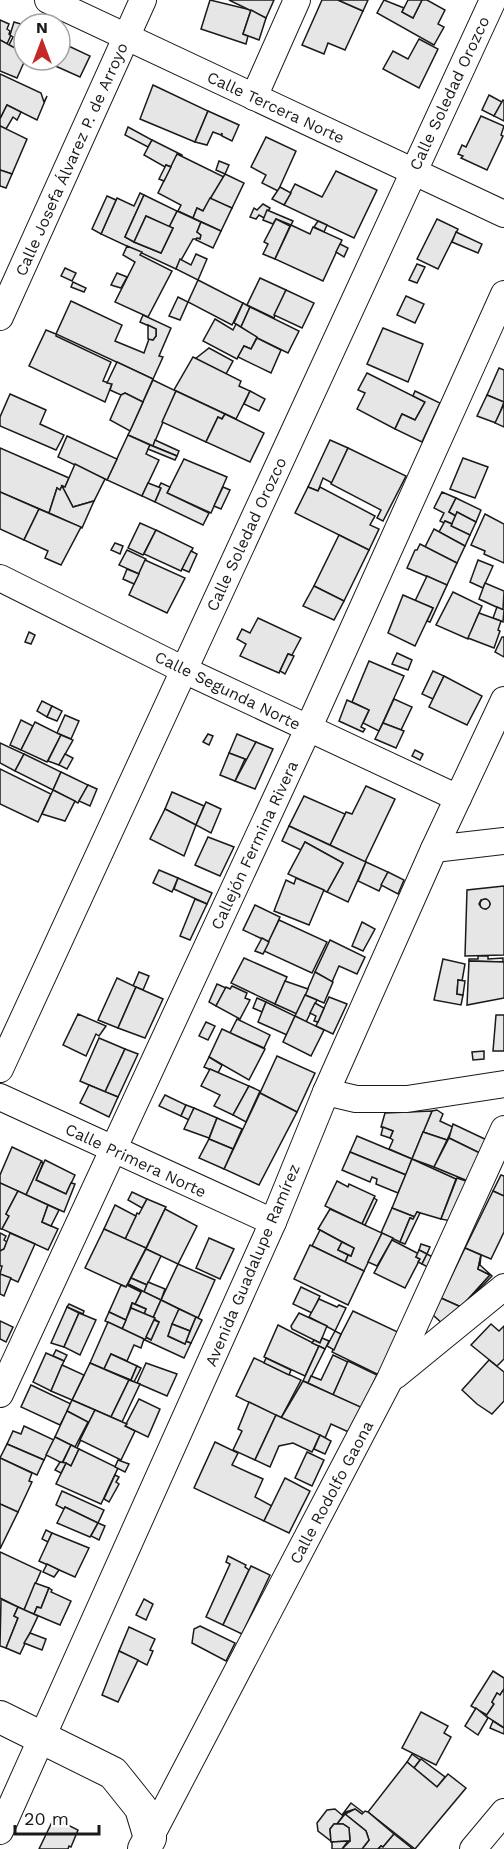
<svg xmlns="http://www.w3.org/2000/svg" width="504" height="1849" viewBox="0 0 504 1849" font-family="'Work Sans',sans-serif">
<style>
.building{fill:#e6e6e6;stroke:#1a1a1a;stroke-width:1.5;fill-rule:evenodd}
.lines{fill:none;stroke-linecap:round;stroke-linejoin:round}
.minor-casing{stroke:#1a1a1a;stroke-width:28}
.tertiary-casing{stroke:#1a1a1a;stroke-width:34}
.minor{stroke:#fff;stroke-width:26}
.tertiary{stroke:#fff;stroke-width:32}
.labels{text-anchor:middle;stroke-width:4.5;stroke-linejoin:round;paint-order:stroke}
.street-label{font-size:16px;fill:#1a1a1a;stroke:#fff}
</style>
<rect width="100%" height="100%" fill="#fff"/>
<!-- building -->
<g class="building">
<polygon points="210,0 251,10 243,34 248,36 246,44 201,29"/>
<polygon points="229,0 274,0 266,18"/>
<polygon points="322,0 338,0 363,11 345,50 328,43 324,54 302,45"/>
<polygon points="338,0 368,0 363,11"/>
<polygon points="384,0 404,8 402,12 413,18 422,0 427,0 445,10 438,24 444,27 434,45 377,13"/>
<polygon points="408,0 422,0 413,18 402,12"/>
<polygon points="251,10 266,18 259,40 243,34"/>
<polygon points="0,20 9,24 7,29 10,31 9,34 11,35 7,44 0,40"/>
<polygon points="14,22 24,25 15,48 9,45 13,37 10,35"/>
<polygon points="24,27 24,52 15,48"/>
<polygon points="419,39 438,49 419,88 383,69 393,51 408,59"/>
<polygon points="0,40 24,53 25,60 17,78 0,71"/>
<polygon points="60,42 90,56 80,77 42,60 60,60"/>
<polygon points="0,74 41,93 44,102 47,96 37,120 7,105 0,119"/>
<polygon points="153,85 208,111 195,142 140,119"/>
<polygon points="489,95 502,102 494,116 482,110"/>
<polygon points="503,100 504,101 504,121 494,116"/>
<polygon points="7,105 21,112 17,120 13,117 6,129 0,126 0,119"/>
<polygon points="208,111 239,125 232,141 222,136 222,133 221,135 213,132 207,145 195,142"/>
<polygon points="481,116 504,126 501,135 503,136 487,170 461,158 463,156 458,154 462,145 466,147"/>
<polygon points="0,126 27,139 12,174 0,170"/>
<polygon points="128,127 152,140 148,147 125,135"/>
<polygon points="266,137 296,151 278,191 262,183 266,175 251,167"/>
<polygon points="152,140 182,155 182,156 178,154 171,167 166,165 165,167 144,155"/>
<polygon points="177,154 224,177 203,211 197,208 193,218 178,211 181,205 158,193"/>
<polygon points="219,161 229,165 225,174 216,170"/>
<polygon points="166,165 171,167 164,181 159,179"/>
<polygon points="0,170 12,174 6,188 0,186"/>
<polygon points="336,171 377,190 354,238 284,205 295,184 322,197"/>
<polygon points="225,174 244,183 232,208 210,199"/>
<polygon points="280,187 291,193 284,205 272,199"/>
<polygon points="140,193 144,195 125,237 134,242 161,253 173,228 169,227 177,211 201,222 197,232 201,235 200,239 193,239 176,269 101,234 117,198 134,206"/>
<polygon points="144,195 177,211 169,227 146,216 134,242 125,237"/>
<polygon points="107,196 116,200 101,234 92,229"/>
<polygon points="210,198 232,208 221,231 193,218 197,208 203,211"/>
<polygon points="263,204 270,208 264,218 259,215 256,219 250,217 254,208 257,210"/>
<polygon points="267,210 293,221 291,225 276,219 273,224 263,220"/>
<polygon points="146,216 173,228 161,253 134,242"/>
<polygon points="276,219 290,226 275,259 263,254 268,244 264,242"/>
<polygon points="437,219 458,229 438,269 417,259"/>
<polygon points="318,221 327,225 324,232 314,227"/>
<polygon points="201,222 221,231 213,248 196,240 197,238 200,239 201,235 197,232"/>
<polygon points="291,225 310,234 313,227 342,240 323,281 275,259"/>
<polygon points="456,232 482,244 478,253 452,242"/>
<polygon points="340,244 348,248 344,257 336,252"/>
<polygon points="127,246 142,252 140,255 172,271 148,317 115,302 135,262 123,255"/>
<polygon points="196,254 207,259 198,280 176,269 180,259 191,265"/>
<polygon points="417,264 425,267 417,283 409,280"/>
<polygon points="65,268 76,273 72,281 61,276"/>
<polygon points="117,273 127,277 121,288 111,285"/>
<polygon points="260,278 286,290 274,318 247,305"/>
<polygon points="198,280 243,303 232,325 188,302"/>
<polygon points="73,282 86,288 84,292 71,287"/>
<polygon points="286,290 314,303 302,328 274,315"/>
<polygon points="406,296 424,304 415,323 397,315"/>
<polygon points="178,297 188,302 180,320 169,316"/>
<polygon points="71,301 122,325 115,341 144,353 149,339 153,340 156,336 156,329 140,322 143,315 171,328 159,356 163,357 153,379 56,334"/>
<polygon points="243,303 250,307 241,327 234,323"/>
<polygon points="250,307 299,331 288,353 257,338 241,327"/>
<polygon points="215,319 233,330 236,324 257,337 251,349 244,346 237,359 203,341"/>
<polygon points="148,325 156,329 156,336 153,340 148,339"/>
<polygon points="383,328 423,344 408,382 367,364"/>
<polygon points="46,330 56,334 56,336 111,362 103,381 112,384 105,402 29,366"/>
<polygon points="257,338 281,350 271,373 238,357 244,346 251,349"/>
<polygon points="209,348 233,361 226,374 195,359"/>
<polygon points="193,357 241,381 239,386 250,391 236,419 174,390"/>
<polygon points="117,362 153,379 143,402 125,393 121,395 110,390 112,384 107,383"/>
<polygon points="499,368 504,370 504,402 487,395"/>
<polygon points="367,373 425,402 415,420 402,414 395,429 357,409 365,393 358,390"/>
<polygon points="153,380 176,391 153,446 128,435"/>
<polygon points="176,391 225,414 222,419 218,417 206,442 162,422"/>
<polygon points="250,391 265,399 259,411 244,404"/>
<polygon points="415,391 440,403 422,442 395,429 402,414 415,420 425,402 413,396"/>
<polygon points="125,393 143,402 130,431 110,420 121,395"/>
<polygon points="10,394 46,410 40,424 64,435 56,450 0,426 0,417"/>
<polygon points="487,395 504,402 496,423 477,416"/>
<polygon points="504,404 504,427 495,423"/>
<polygon points="225,414 264,433 250,462 206,442 218,417 222,419"/>
<polygon points="128,435 150,445 146,454 159,460 142,496 107,480"/>
<polygon points="67,436 117,459 107,480 58,457"/>
<polygon points="155,440 179,451 177,456 153,446"/>
<polygon points="330,440 348,448 332,483 323,478 318,491 308,487"/>
<polygon points="150,445 177,456 175,460 148,449"/>
<polygon points="0,448 69,478 65,487 62,486 60,490 57,488 49,513 0,492"/>
<polygon points="348,448 406,476 383,521 377,518 381,510 331,484"/>
<polygon points="463,458 488,467 475,498 450,489"/>
<polygon points="184,459 227,477 211,513 167,493"/>
<polygon points="75,464 105,479 94,501 73,507 62,486 65,487"/>
<polygon points="148,483 161,488 155,502 142,496"/>
<polygon points="161,483 170,487 167,493 209,513 203,525 155,502 161,488 159,487"/>
<polygon points="62,486 73,507 94,501 82,528 49,513 57,488 60,490"/>
<polygon points="223,487 230,490 221,509 214,506"/>
<polygon points="308,487 318,491 320,487 375,516 370,525 379,529 369,550 295,513"/>
<polygon points="0,492 39,509 24,540 0,529"/>
<polygon points="442,492 456,498 449,512 456,516 452,524 445,521 444,523 440,521 444,513 434,508"/>
<polygon points="456,498 481,510 476,522 457,512 456,516 449,512"/>
<polygon points="39,509 81,527 61,565 45,558 48,551 24,540"/>
<polygon points="457,512 476,522 470,535 451,526"/>
<polygon points="485,514 504,524 504,563 484,554 485,551 471,545"/>
<polygon points="445,521 452,524 451,526 470,535 465,546 439,532"/>
<polygon points="140,523 156,530 143,555 128,548"/>
<polygon points="434,529 465,546 457,563 425,547"/>
<polygon points="156,530 193,548 181,571 144,554"/>
<polygon points="339,535 369,550 344,601 314,586"/>
<polygon points="115,543 123,546 120,554 111,550"/>
<polygon points="420,544 457,563 447,585 407,568 415,550 417,550"/>
<polygon points="127,550 146,559 139,574 119,565"/>
<polygon points="191,551 197,554 189,572 182,569"/>
<polygon points="145,560 185,578 167,613 129,595"/>
<polygon points="478,560 493,566 483,588 470,582"/>
<polygon points="127,569 139,574 134,584 123,579"/>
<polygon points="427,576 447,585 430,622 427,621 433,608 415,601"/>
<polygon points="485,583 504,591 503,610 479,599"/>
<polygon points="314,586 344,601 334,620 303,606"/>
<polygon points="453,592 482,606 468,639 436,625"/>
<polygon points="403,595 433,608 415,646 388,633"/>
<polygon points="497,607 504,610 503,622 493,618"/>
<polygon points="479,613 501,621 498,630 500,631 494,648 468,638"/>
<polygon points="258,618 301,638 292,655 288,654 279,673 240,656 246,644 237,639 242,629 250,633"/>
<polygon points="29,632 35,635 31,644 25,642"/>
<polygon points="502,637 504,637 504,657 495,652"/>
<polygon points="397,653 412,660 408,670 392,664"/>
<polygon points="288,654 294,656 285,674 280,671"/>
<polygon points="369,661 404,676 379,731 363,723 369,710 352,702"/>
<polygon points="433,671 444,676 433,699 422,694"/>
<polygon points="444,676 482,696 467,725 429,707"/>
<polygon points="394,699 412,707 401,730 383,723"/>
<polygon points="347,700 369,710 361,727 365,729 363,732 339,721"/>
<polygon points="42,701 52,706 47,717 37,711"/>
<polygon points="52,706 62,711 57,721 47,717"/>
<polygon points="65,715 79,721 71,739 57,733"/>
<polygon points="21,720 33,726 21,750 10,745"/>
<polygon points="35,722 61,735 47,762 21,750"/>
<polygon points="383,723 404,731 396,748 375,739"/>
<polygon points="208,734 213,736 209,745 203,742"/>
<polygon points="237,734 256,742 247,760 229,753"/>
<polygon points="61,735 73,740 59,765 48,761"/>
<polygon points="256,742 273,749 255,789 235,781"/>
<polygon points="0,743 24,754 15,771 0,763"/>
<polygon points="415,750 423,754 420,760 412,756"/>
<polygon points="229,753 245,759 235,781 220,775"/>
<polygon points="24,754 61,772 53,790 15,771"/>
<polygon points="65,754 73,758 67,769 59,765"/>
<polygon points="0,769 51,794 38,822 0,804"/>
<polygon points="61,772 88,785 78,803 53,790"/>
<polygon points="88,785 97,789 90,806 79,801"/>
<polygon points="366,786 395,799 365,862 330,845 346,812 352,814"/>
<polygon points="53,790 75,801 65,821 42,814"/>
<polygon points="172,792 204,806 196,825 165,809"/>
<polygon points="304,796 345,814 330,845 289,826"/>
<polygon points="206,802 221,809 211,833 196,825"/>
<polygon points="165,809 196,825 184,856 150,839"/>
<polygon points="289,826 366,862 348,902 327,892 343,863 305,842 301,850 282,841"/>
<polygon points="208,837 234,847 220,876 195,865"/>
<polygon points="305,842 343,863 327,892 288,874"/>
<polygon points="366,862 388,872 379,891 358,881"/>
<polygon points="159,870 178,878 172,892 153,883"/>
<polygon points="388,872 404,880 398,894 381,885"/>
<polygon points="178,878 212,893 207,904 174,889"/>
<polygon points="296,878 324,890 309,925 274,911 286,880 294,884"/>
<path d="M504,886V955L465,956L467,890ZM486,899L490,904L486,909L481,907L479,904L481,900Z"/>
<circle cx="485" cy="904" r="5"/>
<polygon points="195,899 207,904 190,940 180,936"/>
<polygon points="255,905 280,917 269,942 243,930"/>
<polygon points="279,920 327,942 312,973 264,951"/>
<polygon points="362,922 375,929 363,951 352,946"/>
<polygon points="262,938 269,942 263,954 255,951"/>
<polygon points="330,940 365,957 357,974 339,966 332,982 315,972"/>
<polygon points="478,956 488,956 488,959 503,958 503,962 469,961 469,959 478,959"/>
<polygon points="244,958 287,977 275,1004 231,983"/>
<polygon points="443,959 465,964 462,981 458,980 457,994 463,995 461,1005 434,1000"/>
<polygon points="469,961 504,962 504,998 467,1005"/>
<polygon points="139,972 149,976 143,990 133,986"/>
<polygon points="315,972 333,982 324,1003 305,995"/>
<polygon points="117,978 136,987 118,1028 98,1020"/>
<polygon points="458,980 465,981 463,995 457,994"/>
<polygon points="285,981 308,989 297,1014 275,1004"/>
<polygon points="217,984 226,988 216,1006 209,1002"/>
<polygon points="232,986 247,993 245,998 250,1000 240,1019 216,1006 226,987 230,989"/>
<polygon points="136,987 163,999 145,1038 118,1028"/>
<polygon points="305,995 317,1000 306,1022 295,1016"/>
<polygon points="329,997 347,1004 333,1034 316,1026"/>
<polygon points="257,998 266,1002 262,1012 253,1008"/>
<polygon points="266,1002 295,1016 287,1035 258,1022"/>
<polygon points="315,1003 324,1008 318,1022 314,1021 316,1016 310,1013"/>
<polygon points="78,1014 106,1026 99,1036 96,1034 86,1056 63,1045"/>
<polygon points="496,1015 504,1015 504,1051 493,1051"/>
<polygon points="295,1016 324,1030 311,1056 283,1042"/>
<polygon points="237,1019 270,1035 264,1048 230,1033"/>
<polygon points="206,1022 215,1026 208,1040 199,1036"/>
<polygon points="222,1029 265,1049 249,1080 209,1057"/>
<polygon points="99,1038 125,1049 105,1092 80,1081"/>
<polygon points="125,1049 138,1054 118,1097 105,1092"/>
<polygon points="484,1051 484,1059 473,1060 472,1052"/>
<polygon points="277,1056 315,1073 297,1112 260,1093"/>
<polygon points="209,1057 222,1065 218,1073 204,1067"/>
<polygon points="210,1069 249,1086 233,1115 214,1106 220,1095 201,1086"/>
<polygon points="89,1085 118,1097 109,1117 80,1103"/>
<polygon points="249,1086 260,1091 246,1122 233,1115"/>
<polygon points="260,1093 297,1112 259,1185 224,1169"/>
<polygon points="165,1095 186,1105 181,1116 159,1106"/>
<polygon points="186,1105 194,1108 189,1120 181,1116"/>
<polygon points="194,1108 217,1118 209,1138 184,1129"/>
<polygon points="437,1110 443,1114 440,1121 453,1127 447,1140 423,1132 432,1111"/>
<polygon points="432,1111 412,1159 389,1149 393,1140 390,1138 393,1131 381,1127 385,1113"/>
<polygon points="217,1118 242,1129 233,1149 209,1139"/>
<polygon points="453,1124 489,1141 488,1157 449,1138"/>
<polygon points="383,1127 393,1131 390,1138 381,1135"/>
<polygon points="423,1132 447,1140 434,1167 412,1159"/>
<polygon points="357,1136 412,1159 406,1175 350,1152"/>
<polygon points="449,1138 488,1157 475,1184 434,1167"/>
<polygon points="209,1139 233,1149 224,1169 199,1158"/>
<polygon points="12,1147 42,1161 26,1195 0,1183 0,1175"/>
<polygon points="350,1152 406,1175 398,1193 376,1184 377,1179 372,1177 370,1182 342,1170"/>
<polygon points="412,1159 456,1179 441,1219 417,1212 415,1217 392,1208"/>
<polygon points="45,1160 75,1175 66,1194 36,1180"/>
<polygon points="41,1162 43,1163 36,1180 66,1194 71,1183 75,1184 64,1212 26,1195"/>
<polygon points="501,1175 504,1176 504,1196 493,1191"/>
<polygon points="457,1178 475,1184 456,1222 441,1219"/>
<polygon points="337,1181 348,1187 349,1184 375,1196 362,1224 325,1206"/>
<polygon points="0,1183 18,1191 6,1214 9,1216 2,1229 0,1229"/>
<polygon points="18,1191 48,1205 42,1222 58,1229 48,1250 2,1229 9,1216 6,1214"/>
<polygon points="493,1191 504,1196 504,1232 491,1259 465,1248"/>
<polygon points="132,1192 147,1199 142,1208 128,1200"/>
<polygon points="374,1198 377,1200 365,1225 362,1224"/>
<polygon points="147,1199 166,1207 146,1248 125,1239 137,1213 139,1214"/>
<polygon points="48,1205 59,1210 51,1226 42,1222"/>
<polygon points="115,1205 136,1216 125,1239 104,1229"/>
<polygon points="392,1208 415,1217 413,1219 410,1218 400,1242 381,1233"/>
<polygon points="165,1209 197,1226 178,1264 146,1249"/>
<polygon points="330,1209 382,1233 364,1271 345,1262 348,1255 351,1256 354,1248 318,1229"/>
<polygon points="417,1212 420,1213 405,1244 400,1242 410,1218 413,1219"/>
<polygon points="104,1229 146,1248 126,1287 85,1268"/>
<polygon points="320,1230 342,1242 338,1250 348,1255 345,1262 312,1246"/>
<polygon points="0,1233 6,1236 4,1240 7,1242 4,1249 0,1251"/>
<polygon points="10,1233 35,1244 18,1282 0,1274 2,1266 0,1266 0,1251 4,1249"/>
<polygon points="382,1233 393,1238 377,1266 368,1262"/>
<polygon points="209,1238 234,1249 220,1279 196,1268"/>
<polygon points="392,1240 419,1254 416,1257 420,1259 405,1288 374,1273"/>
<polygon points="342,1242 354,1248 351,1256 338,1250"/>
<polygon points="421,1244 430,1247 427,1254 419,1250"/>
<polygon points="310,1245 364,1271 348,1305 294,1279"/>
<polygon points="465,1248 481,1255 478,1269 490,1275 461,1307 441,1298"/>
<polygon points="146,1249 161,1256 147,1285 131,1278"/>
<polygon points="419,1250 427,1254 422,1264 418,1262 420,1259 416,1257"/>
<polygon points="427,1254 438,1260 433,1270 422,1264"/>
<polygon points="481,1255 480,1265 492,1276 444,1325 433,1315 441,1298 461,1307 490,1275 478,1269"/>
<polygon points="178,1264 215,1280 198,1318 161,1300"/>
<polygon points="0,1274 11,1278 4,1296 0,1294"/>
<polygon points="131,1278 147,1285 144,1292 128,1284"/>
<polygon points="148,1282 165,1289 161,1300 144,1292"/>
<polygon points="128,1284 161,1300 153,1318 144,1314 146,1309 135,1304 141,1292"/>
<polygon points="121,1285 126,1287 127,1285 141,1292 135,1304 132,1303 126,1320 109,1312"/>
<polygon points="301,1287 320,1296 312,1313 293,1304"/>
<polygon points="319,1299 337,1307 339,1305 346,1308 335,1331 309,1317"/>
<polygon points="161,1300 179,1309 168,1336 185,1344 186,1341 191,1343 184,1358 145,1340 146,1337 151,1340 159,1322 153,1318"/>
<polygon points="132,1303 146,1309 144,1314 131,1308"/>
<polygon points="69,1304 84,1311 83,1314 67,1307"/>
<polygon points="67,1307 79,1313 64,1347 51,1343"/>
<polygon points="131,1308 155,1318 145,1340 122,1329"/>
<polygon points="179,1309 196,1317 190,1331 172,1324"/>
<polygon points="353,1311 402,1334 381,1376 332,1352"/>
<polygon points="109,1312 126,1320 122,1329 105,1321"/>
<polygon points="79,1313 96,1320 80,1355 64,1347"/>
<polygon points="299,1313 327,1326 320,1343 292,1329 291,1326"/>
<polygon points="196,1317 202,1320 191,1343 186,1341"/>
<polygon points="154,1320 159,1322 151,1340 146,1337"/>
<polygon points="0,1321 13,1327 6,1342 0,1339"/>
<polygon points="108,1322 144,1339 141,1348 134,1345 127,1361 111,1354 104,1369 90,1363"/>
<polygon points="172,1324 190,1331 185,1344 168,1336"/>
<polygon points="491,1324 499,1331 504,1326 504,1359 497,1366 471,1345"/>
<polygon points="278,1325 319,1346 305,1376 264,1357"/>
<polygon points="335,1331 341,1334 334,1350 327,1346"/>
<polygon points="322,1338 329,1341 325,1349 312,1343 314,1340 320,1343"/>
<polygon points="319,1346 325,1349 308,1383 303,1381"/>
<polygon points="56,1350 67,1355 64,1361 53,1356"/>
<polygon points="46,1353 64,1361 51,1391 33,1382"/>
<polygon points="111,1354 137,1366 131,1380 104,1369"/>
<polygon points="333,1355 348,1362 333,1395 308,1383 311,1376 321,1380"/>
<polygon points="254,1358 301,1380 281,1418 236,1396"/>
<polygon points="266,1358 291,1370 289,1375 264,1363"/>
<polygon points="489,1360 504,1372 504,1401 492,1414 477,1404 462,1390"/>
<polygon points="348,1361 377,1375 362,1408 333,1395"/>
<polygon points="90,1363 129,1380 111,1417 72,1400"/>
<polygon points="146,1363 177,1374 167,1396 137,1383"/>
<polygon points="62,1365 84,1375 72,1400 51,1391"/>
<polygon points="137,1366 141,1368 134,1382 131,1380"/>
<polygon points="129,1380 140,1384 122,1422 111,1417"/>
<polygon points="303,1381 365,1409 353,1434 331,1424 325,1438 281,1418"/>
<polygon points="31,1385 71,1404 60,1425 21,1407"/>
<polygon points="139,1399 160,1409 148,1437 125,1426"/>
<polygon points="72,1400 95,1410 77,1448 88,1422 67,1411"/>
<polygon points="249,1402 276,1415 255,1460 233,1450 242,1431 238,1429"/>
<polygon points="95,1410 127,1424 125,1426 135,1431 121,1460 80,1440"/>
<polygon points="67,1411 88,1422 75,1447 55,1437"/>
<polygon points="276,1415 320,1435 312,1452 293,1443 279,1446 270,1467 255,1460"/>
<polygon points="24,1426 54,1440 44,1460 7,1444 13,1431 21,1434"/>
<polygon points="320,1435 331,1441 325,1454 314,1449"/>
<polygon points="55,1437 71,1445 62,1463 46,1455"/>
<polygon points="215,1442 238,1453 232,1465 263,1479 255,1497 272,1506 264,1521 194,1488"/>
<polygon points="7,1444 44,1460 37,1475 0,1458"/>
<polygon points="71,1445 79,1449 71,1466 63,1462"/>
<polygon points="79,1449 118,1468 101,1504 56,1484 66,1463 71,1466"/>
<polygon points="307,1452 324,1460 312,1486 295,1478"/>
<polygon points="0,1458 32,1473 29,1481 32,1482 18,1512 0,1504"/>
<polygon points="118,1460 129,1464 125,1472 115,1467"/>
<polygon points="60,1462 66,1463 61,1473 55,1470"/>
<polygon points="115,1475 119,1477 116,1482 119,1484 109,1502 104,1499"/>
<polygon points="285,1478 310,1491 289,1533 264,1521"/>
<polygon points="62,1491 104,1510 98,1523 65,1507 64,1509 56,1505"/>
<polygon points="0,1504 18,1512 0,1549"/>
<polygon points="65,1507 98,1523 90,1537 57,1523"/>
<polygon points="98,1523 105,1526 99,1540 91,1536"/>
<polygon points="46,1530 52,1533 48,1542 42,1539"/>
<polygon points="52,1533 89,1548 75,1577 39,1561"/>
<polygon points="0,1552 41,1571 24,1610 0,1598"/>
<polygon points="228,1556 246,1565 245,1567 249,1570 223,1625 206,1617 230,1564 226,1562"/>
<polygon points="47,1564 59,1570 54,1577 43,1572"/>
<polygon points="251,1566 270,1575 242,1634 223,1625"/>
<polygon points="35,1583 49,1588 41,1608 37,1607 34,1614 24,1610"/>
<polygon points="49,1588 52,1590 51,1592 71,1601 60,1625 34,1614 37,1607 41,1608"/>
<polygon points="1,1599 18,1607 14,1616 18,1618 6,1648 0,1646"/>
<polygon points="144,1599 153,1604 146,1620 136,1615"/>
<polygon points="18,1607 38,1616 20,1654 6,1648 18,1618 14,1616"/>
<polygon points="200,1626 235,1643 226,1661 192,1643 194,1629"/>
<polygon points="129,1627 155,1639 150,1650 153,1651 147,1665 119,1651"/>
<polygon points="30,1633 46,1639 42,1650 24,1643"/>
<polygon points="119,1651 138,1660 118,1702 102,1695"/>
<polygon points="493,1671 504,1678 504,1689 500,1695 497,1693 492,1702 494,1704 487,1715 471,1706"/>
<polygon points="504,1689 504,1728 486,1716 494,1704 492,1702 497,1693 500,1695"/>
<polygon points="476,1708 488,1718 478,1735 465,1726"/>
<polygon points="421,1712 448,1726 444,1733 451,1737 436,1765 402,1748"/>
<polygon points="493,1721 504,1728 504,1734 490,1728"/>
<polygon points="412,1754 420,1760 414,1768 407,1762"/>
<polygon points="421,1759 445,1777 437,1787 414,1768"/>
<polygon points="407,1762 437,1787 448,1774 466,1788 415,1849 368,1812"/>
<polygon points="351,1803 364,1813 362,1814 355,1809 346,1812 337,1824 334,1824 330,1829 331,1841 318,1831 317,1823 327,1810 335,1809 342,1815"/>
<polygon points="355,1809 362,1814 365,1811 368,1812 394,1834 383,1847 381,1846 378,1849 362,1849 369,1840 366,1831 345,1814"/>
<polygon points="345,1814 366,1831 369,1840 362,1849 342,1849 350,1841 349,1828 343,1824 337,1824"/>
<polygon points="54,1818 78,1830 71,1847 69,1846 68,1849 39,1849"/>
<polygon points="334,1824 343,1824 349,1828 350,1841 331,1842 330,1829"/>
<polygon points="394,1834 413,1849 378,1849 381,1846 383,1847"/>
<polygon points="348,1841 342,1849 332,1849 332,1842"/>
</g>
<g class="lines">
<!-- minor casing -->
<g class="minor-casing">
<g id="minor">
<polyline points="48,0 504,214"/>
<polyline points="254,97 297,0"/>
<polyline points="0,317 143,0"/>
<polyline points="0,578 184,670 458,798"/>
<polyline points="434,849 504,841"/>
<polyline points="0,1069 493,0"/>
<polyline points="326,1092 356,1099 407,1099 504,1084"/>
<polyline points="0,1097 273,1222"/>
<polyline points="395,1376 504,1287"/>
<polyline points="0,1394 308,729 504,294"/>
<polyline points="0,1831 273,1222 326,1092 434,849 504,700"/>
<polyline points="150,1838 390,1379 504,1129"/>
<polyline points="473,1849 504,1812"/>
</g>
</g>
<!-- tertiary casing -->
<g class="tertiary-casing">
<polyline id="tertiary" points="0,1717 113,1773 141,1808 150,1838 144,1849"/>
</g>
<!-- minor -->
<use href="#minor" class="minor"/>
<!-- tertiary -->
<use href="#tertiary" class="tertiary"/>
</g>
<g class="labels">
<!-- street labels -->
<g class="street-label">
<text transform="translate(449 93) rotate(-65)" y="6">Calle Soledad Orozco</text>
<text transform="translate(276 107) rotate(25)" y="6">Calle Tercera Norte</text>
<text transform="translate(71 159) rotate(-66)" y="6">Calle Josefa Álvarez P. de Arroyo</text>
<text transform="translate(246 534) rotate(-65)" y="6">Calle Soledad Orozco</text>
<text transform="translate(228 690) rotate(26)" y="6">Calle Segunda Norte</text>
<text transform="translate(254 845) rotate(-65)" y="6">Callejón Fermina Rivera</text>
<text transform="translate(136 1160) rotate(25)" y="6">Calle Primera Norte</text>
<text transform="translate(252 1265) rotate(-67)" y="6">Avenida Guadalupe Ramírez</text>
<text transform="translate(331 1492) rotate(-62)" y="6">Calle Rodolfo Gaona</text>
</g>
</g>
<!-- north arrow -->
<g transform="translate(42 42)"><circle r="28" fill="#ffffff" stroke="#a3a3a3" stroke-width="1.5"/>
<path d="M0-4.5L10 22L0 15L-10 22Z" fill="#c62828"/>
<text y="-9" font-size="16" font-weight="bold" text-anchor="middle" fill="#1a1a1a">N</text>
</g>
<!-- scale -->
<path d="M15 1825v9h84v-9" fill="none" stroke="#1a1a1a" stroke-width="3"/>
<text x="24" y="1825" font-size="18" fill="#1a1a1a" stroke="#ffffff" stroke-width="4.5" paint-order="stroke">20 m</text>
</svg>
